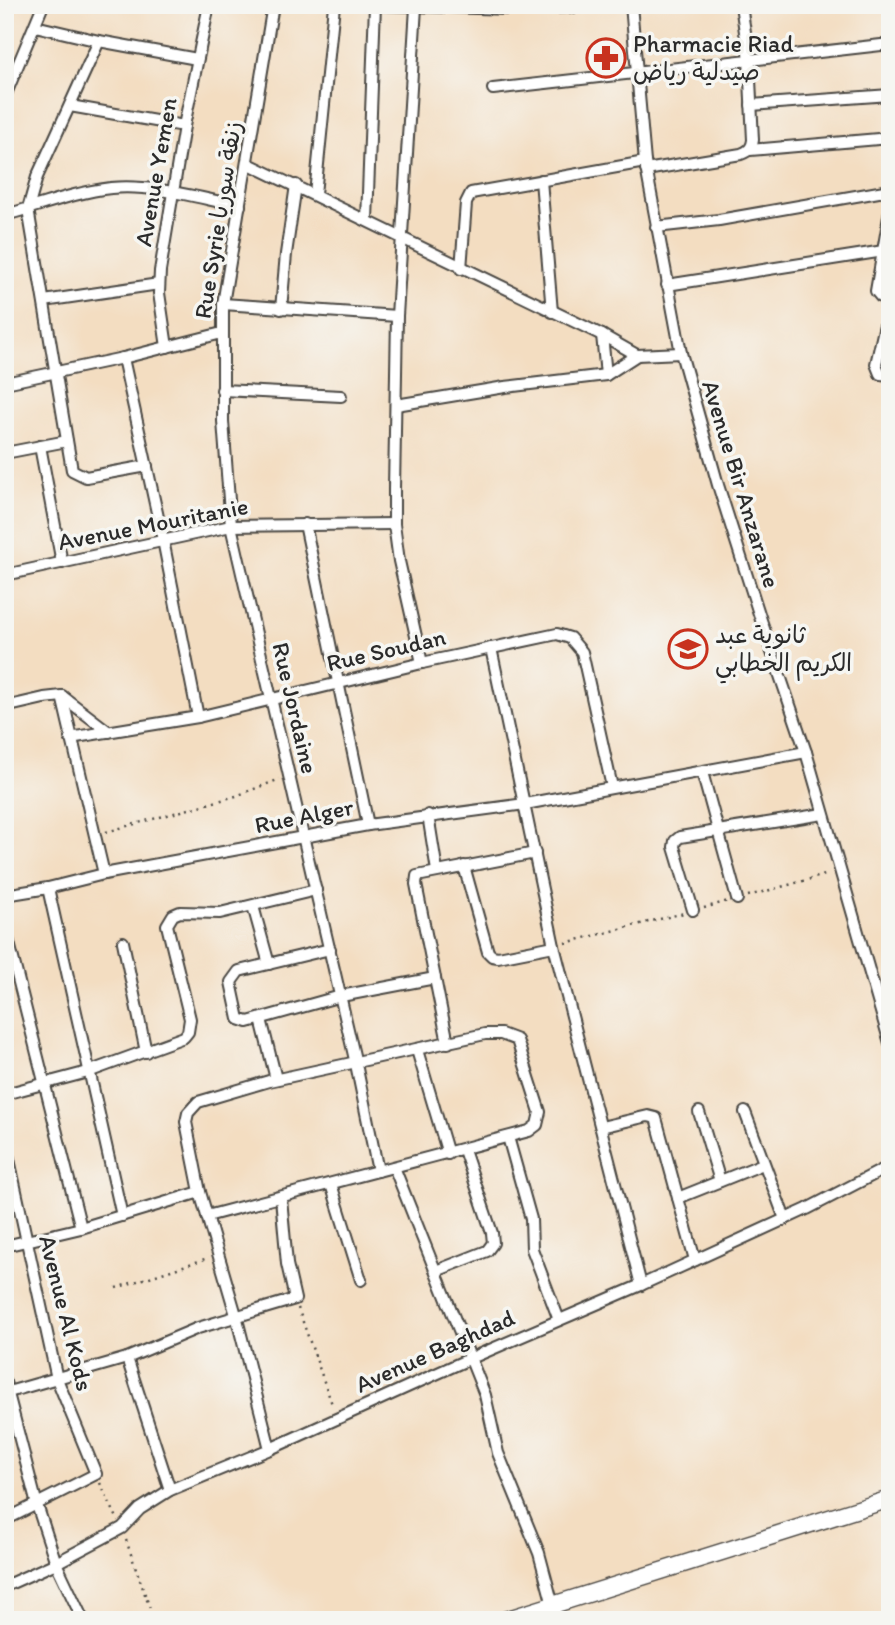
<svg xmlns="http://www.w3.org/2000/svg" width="895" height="1625" viewBox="0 0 895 1625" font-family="Itim,'Playpen Sans Arabic',sans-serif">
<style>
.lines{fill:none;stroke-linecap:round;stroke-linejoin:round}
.minor-casing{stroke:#494642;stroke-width:14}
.secondary-casing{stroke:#494642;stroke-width:19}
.path{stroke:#494642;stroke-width:2.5;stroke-dasharray:2 5;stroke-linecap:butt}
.minor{stroke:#fff;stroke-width:10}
.secondary{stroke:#fff;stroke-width:16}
.labels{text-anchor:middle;stroke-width:7;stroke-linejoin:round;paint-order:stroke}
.poi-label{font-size:24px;fill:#2b2b2b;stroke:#f6f6f2;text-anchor:start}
.street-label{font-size:24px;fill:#2b2b2b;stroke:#f6f6f2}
</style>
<rect width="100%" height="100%" fill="#f6f6f2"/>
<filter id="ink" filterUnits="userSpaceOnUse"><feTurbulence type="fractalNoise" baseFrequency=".0143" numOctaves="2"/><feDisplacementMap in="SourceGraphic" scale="14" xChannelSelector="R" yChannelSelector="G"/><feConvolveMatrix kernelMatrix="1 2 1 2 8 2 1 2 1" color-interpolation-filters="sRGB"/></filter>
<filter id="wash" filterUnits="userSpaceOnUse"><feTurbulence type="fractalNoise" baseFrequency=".00686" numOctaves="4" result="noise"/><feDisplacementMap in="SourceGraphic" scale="28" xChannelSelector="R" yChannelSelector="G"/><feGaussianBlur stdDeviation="1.57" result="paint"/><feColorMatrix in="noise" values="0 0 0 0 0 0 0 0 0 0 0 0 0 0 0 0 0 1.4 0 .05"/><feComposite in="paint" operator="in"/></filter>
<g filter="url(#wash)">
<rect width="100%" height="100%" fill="#f3ddc1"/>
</g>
<g filter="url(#ink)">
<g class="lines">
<!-- minor casing -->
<g class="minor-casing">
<g id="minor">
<polyline points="273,5 223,304 223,421 231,526 356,1064 378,1171"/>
<polyline points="379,5 510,9 635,5"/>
<polyline points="631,5 645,162 681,353 718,485 761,620 806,752 890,1043"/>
<polyline points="416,7 397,316 394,489 394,524 399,561 422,663"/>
<polyline points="35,26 99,41"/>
<polyline points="493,89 890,44"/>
<polyline points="5,96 43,5"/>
<polyline points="751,105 890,95"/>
<polyline points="70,106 184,126"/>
<polyline points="750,150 890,138"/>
<polyline points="247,163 602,335 637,355 681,353"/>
<path d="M646,170L741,154C749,151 752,148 753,140L749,59L741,5"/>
<polyline points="541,180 552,312"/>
<polyline points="315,194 334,5"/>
<polyline points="890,211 876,291 881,297 890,296"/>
<path d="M5,215C40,206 75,192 111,188C154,184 198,198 240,206"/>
<polyline points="367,220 375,5"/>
<polyline points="656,227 719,220 890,190"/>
<polyline points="461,269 466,203 471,193 645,162"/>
<polyline points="667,285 890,250"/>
<polyline points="44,301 159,284"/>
<polyline points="890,303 876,364 880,374 890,375"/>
<polyline points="223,304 397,316"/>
<polyline points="281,309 286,254 296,185"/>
<polyline points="602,335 606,375"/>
<polyline points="167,347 159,293 160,271 184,126 209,5"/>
<polyline points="123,358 163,540 198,717"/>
<polyline points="5,383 123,358 222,333"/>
<polyline points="222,390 341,396"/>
<polyline points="396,405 505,387 606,375 637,355"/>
<polyline points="40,446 62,563"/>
<polyline points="5,453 67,441"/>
<polyline points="147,466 86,477 72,470 28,209 37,177 99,41 197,59"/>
<polyline points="305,524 368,825"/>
<polyline points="5,575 231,526 394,524"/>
<polyline points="491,648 554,946 641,1285"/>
<polyline points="62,696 109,732"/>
<polyline points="5,707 44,698 62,696 104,874"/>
<polyline points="70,738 198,717 422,663 557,634 570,638 582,652 612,787"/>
<polyline points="702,772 737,899"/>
<polyline points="428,815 437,871"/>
<polyline points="464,866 488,952 492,956 498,957 554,946"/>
<polyline points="48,888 122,1216"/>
<polyline points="5,895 48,888 104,874 368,825 525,804 806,752"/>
<polyline points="253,906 269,964"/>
<polyline points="693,910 674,847 675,841 680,837 823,814"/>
<polyline points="5,927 81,1228"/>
<polyline points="123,942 146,1052"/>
<polyline points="330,949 239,971 231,982 239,1019 248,1022 341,996 435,978"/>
<polyline points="261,1019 276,1079"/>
<polyline points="448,1043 416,884 417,876 535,853"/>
<polyline points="417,1050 448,1154"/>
<polyline points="5,1094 88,1072 184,1037 188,1032 190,1019 167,925 173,915 180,912 220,913 316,890"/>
<polyline points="699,1112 720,1181"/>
<polyline points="745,1112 785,1219"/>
<polyline points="601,1127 648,1116 656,1118 695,1260"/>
<polyline points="508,1137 531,1219 532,1249 559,1320"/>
<polyline points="5,1141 57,1379 96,1474 5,1520"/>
<polyline points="394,1167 485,1395 498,1453 539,1553 557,1620"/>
<polyline points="331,1184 361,1280"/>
<polyline points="200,1192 236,1315 270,1449"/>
<polyline points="678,1198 763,1164"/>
<polyline points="5,1246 81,1228 200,1192 186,1122 188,1113 198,1102 269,1081 485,1034 501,1034 517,1040 540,1112 537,1125 529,1131 207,1216"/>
<polyline points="436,1271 487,1251 493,1243 492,1233 464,1150"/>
<polyline points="127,1358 170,1490"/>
<polyline points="5,1382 37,1505 56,1563 83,1620"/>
<polyline points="5,1393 127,1358 198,1328 295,1299 287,1264 281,1198"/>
<polyline points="5,1586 56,1563 122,1528 140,1509 170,1490 270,1449 469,1359 641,1285 807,1209 890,1166"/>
<polyline points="5,1619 5,1620"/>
</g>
</g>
<!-- secondary casing -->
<g class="secondary-casing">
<polyline id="secondary" points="505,1620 890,1499"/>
</g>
<!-- path -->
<g class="path">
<polyline points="106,832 236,796 280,779"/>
<polyline points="748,896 829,874"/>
<polyline points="704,908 728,901"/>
<polyline points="565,943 684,913"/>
<polyline points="116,1288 208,1258"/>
<polyline points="298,1308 333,1407"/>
<polyline points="100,1483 117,1518"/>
<polyline points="126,1540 154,1620"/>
</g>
<!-- minor -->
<use href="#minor" class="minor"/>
<!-- secondary -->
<use href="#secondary" class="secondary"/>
</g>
</g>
<!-- icons -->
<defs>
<g id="pharmacy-ring" transform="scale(2.0125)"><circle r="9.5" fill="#f6f6f2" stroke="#c8321e" stroke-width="1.5"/><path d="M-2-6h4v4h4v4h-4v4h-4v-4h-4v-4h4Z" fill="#c8321e"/></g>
<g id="school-ring" transform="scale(2.0125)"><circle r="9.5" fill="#f6f6f2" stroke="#c8321e" stroke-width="1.5"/><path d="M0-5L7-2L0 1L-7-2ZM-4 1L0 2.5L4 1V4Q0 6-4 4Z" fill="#c8321e"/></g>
</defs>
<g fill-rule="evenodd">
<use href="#pharmacy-ring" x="606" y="58"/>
<use href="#school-ring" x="688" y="649"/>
</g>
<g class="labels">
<!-- poi labels -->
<g class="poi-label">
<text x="633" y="52">Pharmacie Riad<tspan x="633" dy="28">صيدلية رياض</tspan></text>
<text x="715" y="643">ثانوية عبد<tspan x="715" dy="28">الكريم الخطابي</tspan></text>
</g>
<!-- street labels -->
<g class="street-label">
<text transform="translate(156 172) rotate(-80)" y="8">Avenue Yemen</text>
<text transform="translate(218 220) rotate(-81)" y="8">Rue Syrie زنقة سوريا</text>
<text transform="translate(741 484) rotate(73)" y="8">Avenue Bir Anzarane</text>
<text transform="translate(153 524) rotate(-11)" y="8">Avenue Mouritanie</text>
<text transform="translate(386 650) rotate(-13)" y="8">Rue Soudan</text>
<text transform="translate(295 708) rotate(77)" y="8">Rue Jordaine</text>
<text transform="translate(304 816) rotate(-11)" y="8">Rue Alger</text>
<text transform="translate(66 1313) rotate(76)" y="8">Avenue Al Kods</text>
<text transform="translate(435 1351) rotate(-24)" y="8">Avenue Baghdad</text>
</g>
</g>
<!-- margin -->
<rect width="895" height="1625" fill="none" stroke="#f6f6f2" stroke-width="28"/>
</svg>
